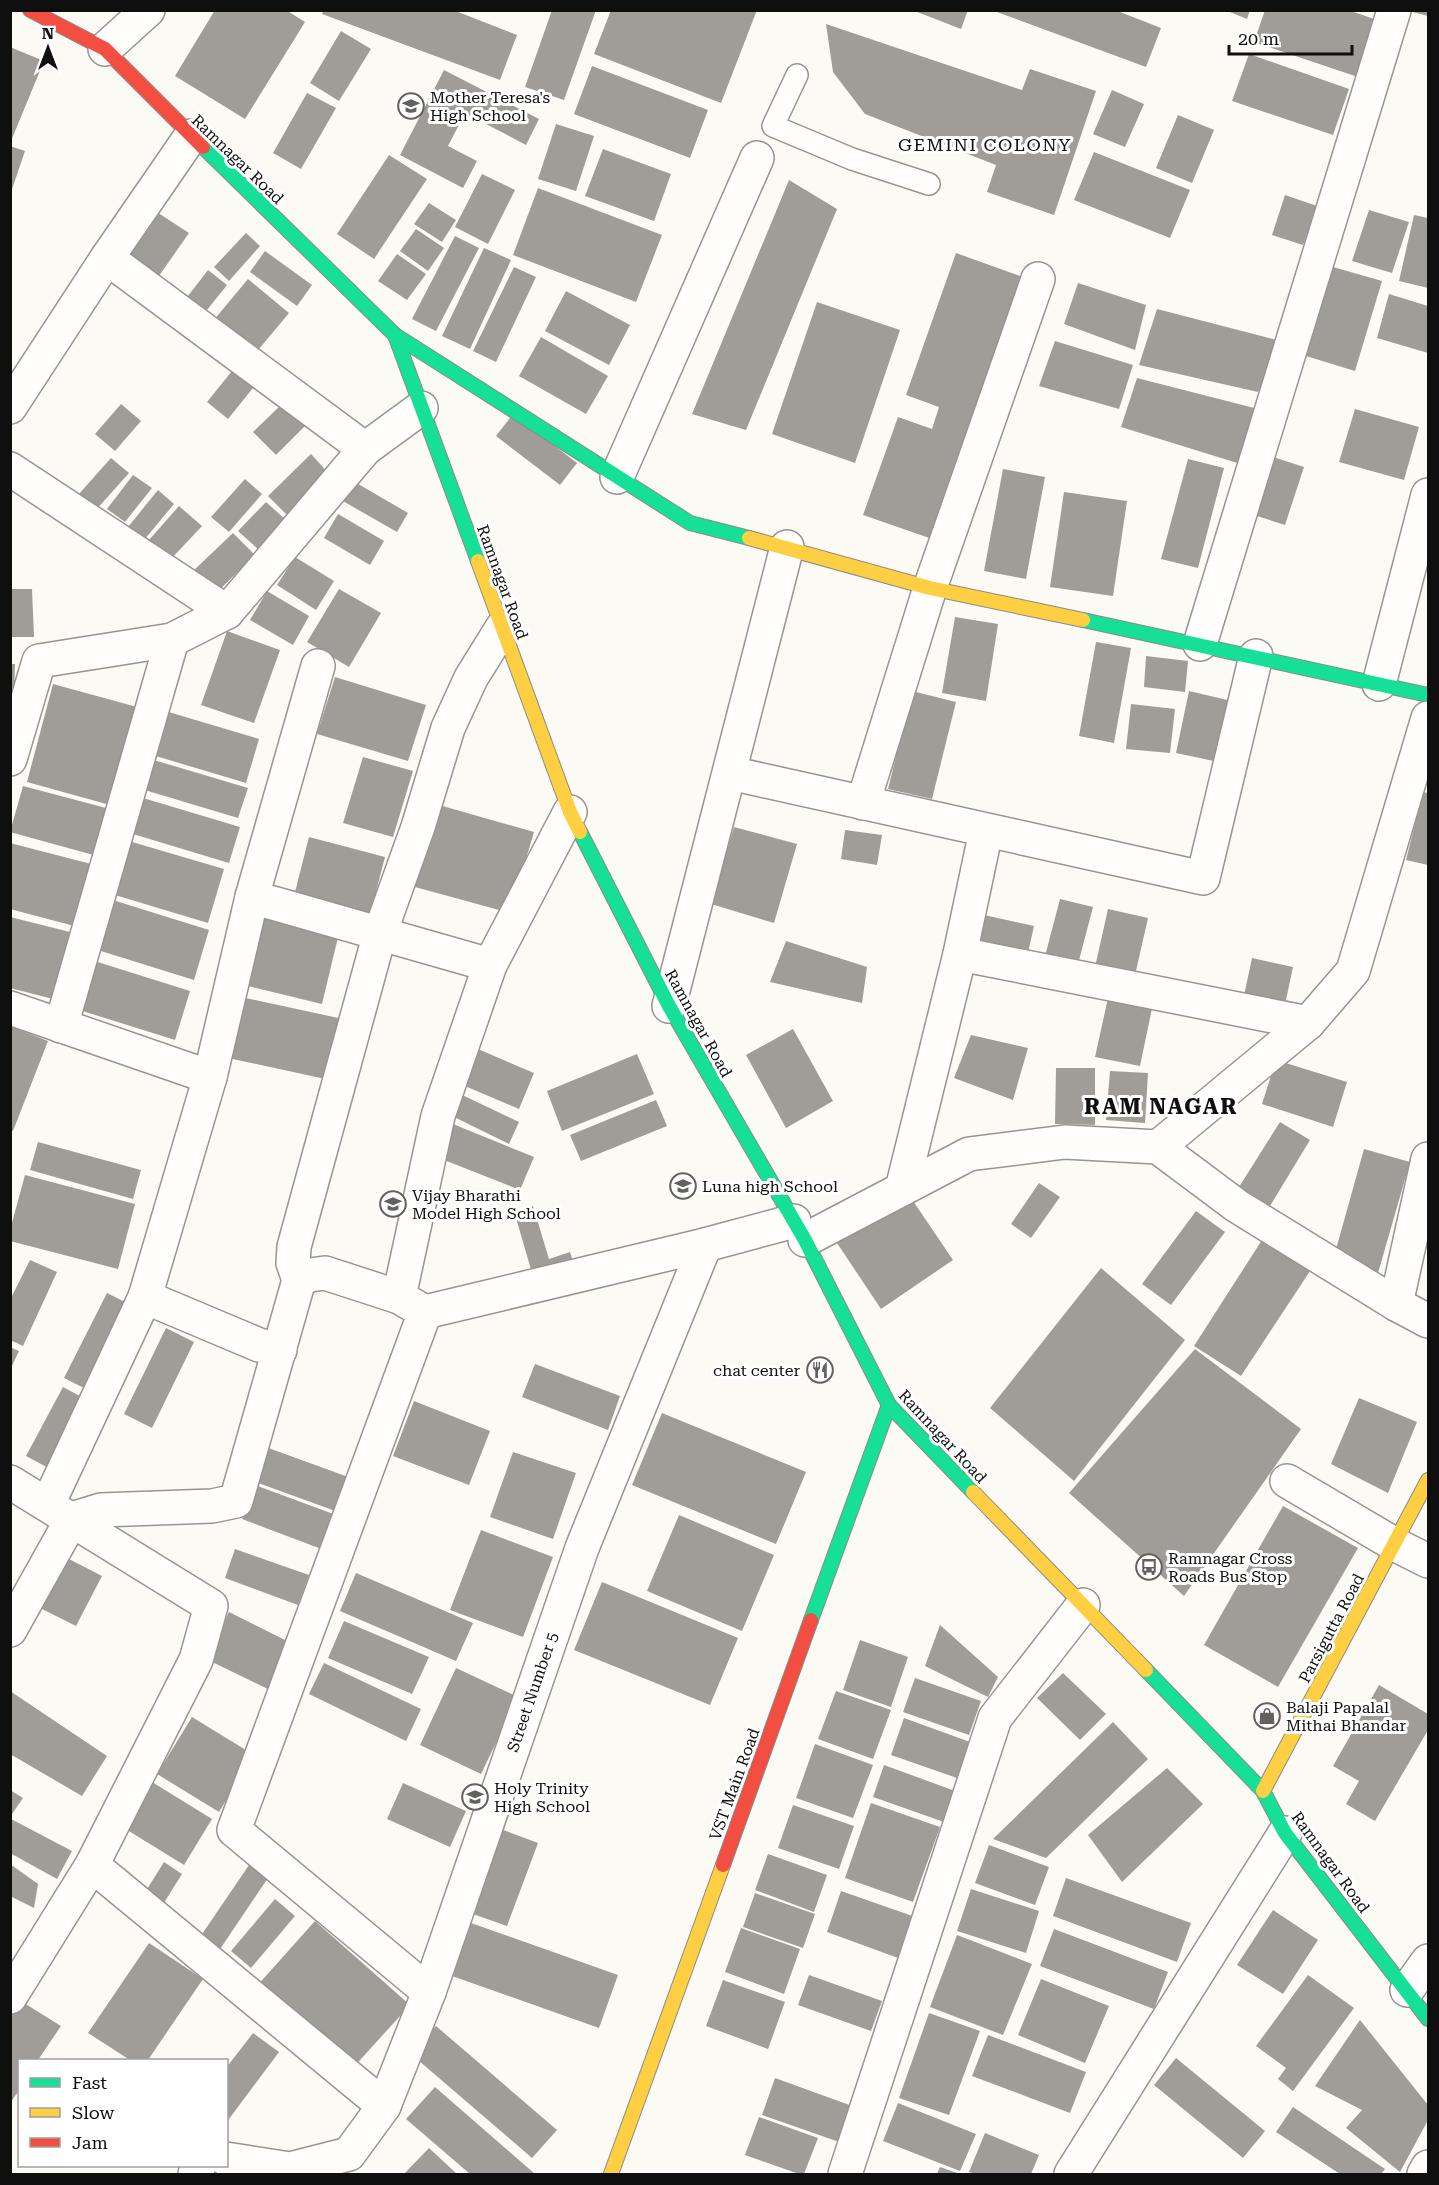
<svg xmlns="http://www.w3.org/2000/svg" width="1439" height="2185" viewBox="0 0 1439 2185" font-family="'Roboto Serif',serif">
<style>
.building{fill:#a09d99}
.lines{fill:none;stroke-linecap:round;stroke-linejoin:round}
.lane-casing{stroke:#969592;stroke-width:24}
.street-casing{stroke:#969592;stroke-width:36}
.fast-casing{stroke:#8c8b89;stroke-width:16}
.slow-casing{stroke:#8c8b89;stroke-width:16}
.jam-casing{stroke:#8c8b89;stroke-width:16}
.lane{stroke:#fffefd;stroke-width:21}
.street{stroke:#fffefd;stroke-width:33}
.fast{stroke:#16e098;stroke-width:14}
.slow{stroke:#ffcf43;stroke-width:14}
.jam{stroke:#f24e42;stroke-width:14}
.labels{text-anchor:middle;stroke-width:6;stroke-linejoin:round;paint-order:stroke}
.poi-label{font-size:16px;fill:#0f0f0f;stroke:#fff;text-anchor:start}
.street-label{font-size:16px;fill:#0f0f0f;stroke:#fff}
.neighbourhood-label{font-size:18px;letter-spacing:1.5px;fill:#0f0f0f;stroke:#fff}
.district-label{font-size:22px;font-weight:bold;letter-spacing:1.5px;fill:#0f0f0f;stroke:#fff}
</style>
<rect width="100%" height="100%" fill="#fcfaf4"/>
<!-- building -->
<g class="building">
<polygon points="215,10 286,10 305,22 245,119 175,76"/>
<polygon points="324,10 453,10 517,35 500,80 322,14"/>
<polygon points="552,10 596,10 564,100 525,87"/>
<polygon points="611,10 757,10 721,103 594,54"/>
<polygon points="912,10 968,10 961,29"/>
<polygon points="1115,10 1161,28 1146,67 994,11"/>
<polygon points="1225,10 1250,10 1247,19"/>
<polygon points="1265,10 1348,10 1377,20 1358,77 1254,42"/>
<polygon points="1409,10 1428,10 1428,16 1409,11"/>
<polygon points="826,24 1022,90 1030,69 1096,91 1054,215 987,192 996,165 865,114 833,72"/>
<polygon points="341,31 371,49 339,101 310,83"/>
<polygon points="10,47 44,61 11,141 10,141"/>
<polygon points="1249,54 1349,89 1333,135 1232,101"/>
<polygon points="592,66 708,110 690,158 574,114"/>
<polygon points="444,70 539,119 526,145 465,113 448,146 477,161 463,188 400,155"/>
<polygon points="1112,90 1144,104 1125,147 1093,134"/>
<polygon points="307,93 336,108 301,169 273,153"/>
<polygon points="1178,115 1214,130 1192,183 1156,168"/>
<polygon points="556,124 594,136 576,191 538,179"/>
<polygon points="10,146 25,151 11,192 10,192"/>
<polygon points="603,149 671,174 654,221 585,196"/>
<polygon points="1094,152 1190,190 1170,238 1074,200"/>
<polygon points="389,155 427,179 374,259 337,234"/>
<polygon points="482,174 515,190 488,244 455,227"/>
<polygon points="789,180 837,209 746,430 692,414"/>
<polygon points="538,188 662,235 636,302 513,255"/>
<polygon points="1285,195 1317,206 1303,245 1272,235"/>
<polygon points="429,203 456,220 442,242 414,224"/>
<polygon points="149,207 189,233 154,283 115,257"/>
<polygon points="1369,210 1409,222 1392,273 1352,261"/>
<polygon points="1414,215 1428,218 1428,288 1399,281"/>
<polygon points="416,229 444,248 428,271 400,251"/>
<polygon points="246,233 260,246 229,281 214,267"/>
<polygon points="455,236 479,248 436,331 412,319"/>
<polygon points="484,248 511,260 470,349 442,336"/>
<polygon points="265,251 312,285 297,306 250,272"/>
<polygon points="956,253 1031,280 938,541 863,515 898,417 932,429 939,407 906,395"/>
<polygon points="397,254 426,274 407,300 378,281"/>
<polygon points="514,267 536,277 496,362 473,351"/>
<polygon points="1333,267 1382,281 1355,371 1306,356"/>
<polygon points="208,270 227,285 199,320 181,305"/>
<polygon points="248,279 289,313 254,355 213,321"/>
<polygon points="1078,283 1146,305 1135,350 1064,324"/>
<polygon points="566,291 630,325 609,365 545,331"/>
<polygon points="1389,294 1428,306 1428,353 1377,338"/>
<polygon points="817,302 900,330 855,463 772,434"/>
<polygon points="1157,309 1281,341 1258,392 1139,365"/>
<polygon points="541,337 608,376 586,414 519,376"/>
<polygon points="1055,341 1133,365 1119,409 1039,386"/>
<polygon points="240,361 261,378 228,419 207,402"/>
<polygon points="1137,378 1262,410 1247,466 1121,427"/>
<polygon points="121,404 141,421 115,451 95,434"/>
<polygon points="282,404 305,426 276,455 253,432"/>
<polygon points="1355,409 1419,427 1404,480 1339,462"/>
<polygon points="513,414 577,463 560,485 496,436"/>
<polygon points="311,454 330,475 288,516 268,496"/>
<polygon points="1270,456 1304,467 1285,525 1251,514"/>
<polygon points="111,458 129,473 95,511 78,495"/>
<polygon points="1188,459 1224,468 1198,568 1161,559"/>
<polygon points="1003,469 1045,477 1026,579 984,571"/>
<polygon points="133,475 152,488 125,522 107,509"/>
<polygon points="245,479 262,494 229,532 211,517"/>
<polygon points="353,481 408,513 397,532 341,500"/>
<polygon points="158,490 174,504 144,540 128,527"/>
<polygon points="1064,492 1127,501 1113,596 1050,587"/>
<polygon points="266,502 286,520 259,550 238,531"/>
<polygon points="179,506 202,526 171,559 149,540"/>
<polygon points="338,514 384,541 370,565 324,538"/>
<polygon points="233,533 255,555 214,595 192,572"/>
<polygon points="295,557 334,581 316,610 277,585"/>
<polygon points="10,589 32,589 34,637 10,637"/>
<polygon points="339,589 381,613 349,667 307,642"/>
<polygon points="267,591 309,616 293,645 250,620"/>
<polygon points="955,617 998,624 986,701 942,693"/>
<polygon points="227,631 280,650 254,723 201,705"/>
<polygon points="1096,642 1131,648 1114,743 1079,736"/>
<polygon points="1146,656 1188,661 1185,692 1144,687"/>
<polygon points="10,664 15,664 13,730 10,730"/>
<polygon points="335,677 426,705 408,761 317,734"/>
<polygon points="53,684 137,707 110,805 27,782"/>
<polygon points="912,691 956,702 932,799 888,789"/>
<polygon points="1189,691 1236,702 1223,763 1176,753"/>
<polygon points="1131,704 1175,709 1170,753 1126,749"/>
<polygon points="162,710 259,739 246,783 149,754"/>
<polygon points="363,757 413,771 393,837 343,823"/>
<polygon points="147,758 248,788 238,818 138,788"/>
<polygon points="23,786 110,809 97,856 10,832"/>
<polygon points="1423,792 1428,793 1428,865 1406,860"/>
<polygon points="133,795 240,827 229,863 123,831"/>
<polygon points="439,805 534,832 510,913 415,887"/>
<polygon points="734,827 797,844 774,923 711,904"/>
<polygon points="845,830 882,835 877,865 841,859"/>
<polygon points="309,837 385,857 370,915 294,896"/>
<polygon points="122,839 224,869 208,923 105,892"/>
<polygon points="10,843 95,865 78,927 10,909"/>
<polygon points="103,897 209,930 194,980 88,947"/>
<polygon points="1060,899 1093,907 1077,968 1044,960"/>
<polygon points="1108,909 1148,918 1133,984 1093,976"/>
<polygon points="264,915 339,933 322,1004 248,986"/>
<polygon points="984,915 1034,926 1027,957 977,946"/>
<polygon points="10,917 74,933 57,1000 10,988"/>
<polygon points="786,941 867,967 862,1003 770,982"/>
<polygon points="1252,958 1293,967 1283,1014 1242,1005"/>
<polygon points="88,959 190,991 175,1040 73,1008"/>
<polygon points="1110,989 1154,999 1140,1066 1095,1057"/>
<polygon points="241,997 343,1019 330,1080 228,1058"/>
<polygon points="10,1026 48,1041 13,1131 10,1129"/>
<polygon points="793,1029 833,1101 786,1128 746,1055"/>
<polygon points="971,1035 1028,1048 1013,1100 954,1078"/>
<polygon points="473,1047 534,1073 519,1109 458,1083"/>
<polygon points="637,1054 654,1094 562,1131 547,1091"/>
<polygon points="1276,1060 1347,1082 1333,1127 1262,1104"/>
<polygon points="1056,1068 1095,1068 1095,1125 1055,1124"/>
<polygon points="1110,1071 1148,1073 1145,1123 1106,1120"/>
<polygon points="458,1093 519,1122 509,1144 448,1114"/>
<polygon points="656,1100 667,1126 581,1161 570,1135"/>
<polygon points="448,1122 534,1157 520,1190 434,1156"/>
<polygon points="1280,1122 1310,1140 1270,1206 1239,1187"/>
<polygon points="38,1142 141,1170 133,1199 30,1170"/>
<polygon points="1364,1149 1410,1162 1378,1273 1333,1260"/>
<polygon points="25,1175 135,1204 118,1269 10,1241 10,1230"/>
<polygon points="1039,1183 1060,1197 1031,1238 1011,1224"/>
<polygon points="909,1195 953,1260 881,1309 837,1243"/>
<polygon points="533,1206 549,1259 570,1252 575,1268 534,1280 514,1211"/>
<polygon points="1196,1211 1225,1232 1171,1305 1142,1284"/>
<polygon points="1262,1240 1310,1271 1241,1376 1194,1346"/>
<polygon points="30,1260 57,1272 23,1346 10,1340 10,1300"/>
<polygon points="1101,1268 1185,1340 1074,1481 990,1408"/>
<polygon points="107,1293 137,1308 94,1393 64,1378"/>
<polygon points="166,1328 194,1342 152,1428 124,1414"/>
<polygon points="10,1347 19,1351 10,1370"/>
<polygon points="1195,1349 1301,1429 1184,1596 1069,1493"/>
<polygon points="535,1364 620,1396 608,1430 522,1397"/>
<polygon points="63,1387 93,1403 56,1472 26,1456"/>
<polygon points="1359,1398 1417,1422 1388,1493 1331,1464"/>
<polygon points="414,1401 490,1431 469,1485 393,1456"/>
<polygon points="662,1413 806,1472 776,1544 632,1485"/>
<polygon points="263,1446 351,1478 338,1512 250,1480"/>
<polygon points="513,1452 576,1473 553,1539 490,1517"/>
<polygon points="255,1485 336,1515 324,1550 242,1519"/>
<polygon points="1283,1506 1358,1548 1278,1687 1204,1645"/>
<polygon points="679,1515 774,1555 742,1631 647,1591"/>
<polygon points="481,1530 553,1557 523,1637 450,1610"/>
<polygon points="235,1549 309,1575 298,1605 225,1578"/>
<polygon points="67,1558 102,1576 76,1626 40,1608"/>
<polygon points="356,1573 473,1623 456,1661 340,1611"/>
<polygon points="602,1582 738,1638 710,1705 574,1650"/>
<polygon points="229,1612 293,1644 270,1690 206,1659"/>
<polygon points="344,1621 429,1657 412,1694 328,1658"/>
<polygon points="940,1625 998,1677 988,1697 925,1666"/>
<polygon points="860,1640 908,1657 891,1707 843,1690"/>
<polygon points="324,1663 421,1709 406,1741 309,1694"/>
<polygon points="456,1668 518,1697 481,1774 420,1745"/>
<polygon points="1063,1673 1106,1714 1080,1740 1037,1698"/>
<polygon points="915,1678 981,1701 969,1735 903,1712"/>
<polygon points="1379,1685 1428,1714 1428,1730 1375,1821 1346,1804 1359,1781 1333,1766"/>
<polygon points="10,1691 107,1756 82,1796 10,1754"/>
<polygon points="836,1691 891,1710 873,1759 818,1739"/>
<polygon points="192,1717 254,1755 219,1812 157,1774"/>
<polygon points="904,1718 970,1742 957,1778 891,1755"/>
<polygon points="1113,1722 1148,1759 1046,1858 993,1839"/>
<polygon points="815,1744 873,1765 853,1818 796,1798"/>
<polygon points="884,1765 955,1791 944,1822 873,1797"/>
<polygon points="1167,1768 1203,1804 1122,1882 1088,1835"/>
<polygon points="152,1782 212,1819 184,1865 124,1828"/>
<polygon points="403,1783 466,1811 450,1847 387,1819"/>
<polygon points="10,1790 23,1798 10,1817"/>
<polygon points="871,1803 940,1827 913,1902 845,1878"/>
<polygon points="793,1805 854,1826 839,1869 778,1848"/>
<polygon points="11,1819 72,1851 57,1879 10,1853"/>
<polygon points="501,1829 538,1843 507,1926 470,1913"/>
<polygon points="989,1845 1049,1867 1035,1905 975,1883"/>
<polygon points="768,1854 827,1875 814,1912 755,1890"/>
<polygon points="164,1862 182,1874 157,1914 139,1902"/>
<polygon points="10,1864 38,1884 34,1908 10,1896"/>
<polygon points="249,1865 268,1878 216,1955 196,1943"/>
<polygon points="1066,1878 1191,1923 1177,1962 1053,1916"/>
<polygon points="971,1889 1039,1911 1026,1953 957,1931"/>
<polygon points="841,1891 924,1920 909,1962 827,1932"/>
<polygon points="755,1893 815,1914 803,1948 743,1927"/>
<polygon points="275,1899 295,1916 251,1968 231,1951"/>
<polygon points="1273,1910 1318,1940 1283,1994 1237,1965"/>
<polygon points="315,1921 410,2005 351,2070 256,1987"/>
<polygon points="471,1923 618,1975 599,2028 452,1976"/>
<polygon points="741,1928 800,1949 784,1994 725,1972"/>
<polygon points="1054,1929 1168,1972 1154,2009 1040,1966"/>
<polygon points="957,1935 1032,1964 1003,2035 930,2007"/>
<polygon points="149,1943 203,1979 148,2060 130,2060 88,2033"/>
<polygon points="809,1975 882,2001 871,2031 798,2005"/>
<polygon points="1308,1975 1354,2008 1293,2091 1278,2079 1286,2068 1256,2046"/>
<polygon points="1041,1979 1109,2006 1085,2063 1018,2035"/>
<polygon points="723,1980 785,2002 768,2049 706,2026"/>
<polygon points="19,2000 61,2026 38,2060 20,2060 20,2089 10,2103 10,2013"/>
<polygon points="929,2013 980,2031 949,2115 899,2098"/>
<polygon points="1360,2020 1428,2105 1428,2120 1400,2172 1346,2128 1362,2110 1315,2086"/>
<polygon points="436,2026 557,2130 532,2158 411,2054"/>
<polygon points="253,2033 279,2052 226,2123 226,2068"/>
<polygon points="988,2035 1086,2072 1070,2113 972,2076"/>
<polygon points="1176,2058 1265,2131 1243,2158 1154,2085"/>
<polygon points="775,2078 855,2107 842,2143 762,2115"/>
<polygon points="435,2087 535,2174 470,2174 406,2119"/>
<polygon points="898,2103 976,2134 960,2171 883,2141"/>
<polygon points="1293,2107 1385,2169 1381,2174 1340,2174 1276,2132"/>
<polygon points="759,2117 818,2138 804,2174 799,2174 745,2155"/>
<polygon points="985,2133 1039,2155 1031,2174 975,2174 969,2172"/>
<polygon points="429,2148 457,2174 404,2174"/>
<polygon points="940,2167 960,2174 937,2174"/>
</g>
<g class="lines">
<!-- lane casing -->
<g class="lane-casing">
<polyline id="lane" points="797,75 773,126 852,159 929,184"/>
</g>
<!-- street casing -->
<g class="street-casing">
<g id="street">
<polyline points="105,49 148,10"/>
<polyline points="107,258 365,449"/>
<polyline points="10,407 107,258 191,136"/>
<polyline points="10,469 227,612"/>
<polyline points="617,477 757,158"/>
<polyline points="1200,644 1394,10"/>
<polyline points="1379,684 1428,495"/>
<polyline points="10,759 39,661 172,640 227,612 365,449 421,408"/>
<polyline points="730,773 1203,878 1256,656"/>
<polyline points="863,803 930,588 1038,279"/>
<polyline points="252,897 490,965"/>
<polyline points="960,954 1308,1023"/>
<polyline points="669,1006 787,547"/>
<polyline points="10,1008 210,1077"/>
<polyline points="61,1026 172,640"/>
<polyline points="1158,1147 1308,1023 1353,971 1428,718"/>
<polyline points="902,1189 960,954 986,831"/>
<polyline points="805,1240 969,1154 1065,1142 1158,1147 1237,1206 1396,1304 1428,1321"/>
<polyline points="299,1280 293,1263 294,1247 380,933 418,827 448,728 471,678 502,628"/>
<polyline points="145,1297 259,1345 280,1350"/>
<polyline points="399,1297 438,1116 490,965 570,812"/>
<polyline points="1396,1304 1428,1159"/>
<polyline points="1287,1481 1394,1544 1428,1561"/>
<polyline points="10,1482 211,1606 196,1660 92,1865 10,1997"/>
<polyline points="48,1504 145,1297 210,1077 252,897 318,666"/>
<polyline points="10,1630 72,1519 101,1510 212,1506 236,1501 299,1280 310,1275 325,1273 399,1297 425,1312"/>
<polyline points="92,1865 384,2106"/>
<polyline points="1407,1990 1428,1961"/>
<polyline points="429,1992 234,1830 425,1312 705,1245 794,1221"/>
<polyline points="226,2159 290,2169 349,2154 384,2106 429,1992 582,1548 705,1245"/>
<polyline points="195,2174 199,2166"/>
<polyline points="845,2174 995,1718 1083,1605"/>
<polyline points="1071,2174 1285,1833"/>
<polyline points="1424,2174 1428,2167"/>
</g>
</g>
<!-- fast casing -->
<g class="fast-casing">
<g id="fast">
<polyline points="203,147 395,335 478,561"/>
<polyline points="395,335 690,523 749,538"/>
<polyline points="1083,620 1428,695"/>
<polyline points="580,832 669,1006 805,1240 889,1405 973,1492"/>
<polyline points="811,1620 889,1405"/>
<polyline points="1146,1670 1263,1791 1285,1833 1428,2019"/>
</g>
</g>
<!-- slow casing -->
<g class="slow-casing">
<g id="slow">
<polyline points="749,538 930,588 1083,620"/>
<polyline points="478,561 570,812 580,832"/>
<polyline points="973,1492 1146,1670"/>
<polyline points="1263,1791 1428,1480"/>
<polyline points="611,2174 723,1865"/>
</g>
</g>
<!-- jam casing -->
<g class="jam-casing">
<g id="jam">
<polyline points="30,10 105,49 203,147"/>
<polyline points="723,1865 811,1620"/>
</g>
</g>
<!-- lane -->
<use href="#lane" class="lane"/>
<!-- street -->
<use href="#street" class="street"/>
<!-- fast -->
<use href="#fast" class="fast"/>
<!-- slow -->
<use href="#slow" class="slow"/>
<!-- jam -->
<use href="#jam" class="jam"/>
</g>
<!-- icons -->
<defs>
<g id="university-ring" transform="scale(1.35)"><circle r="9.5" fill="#fff" stroke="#62615f" stroke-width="1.5"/><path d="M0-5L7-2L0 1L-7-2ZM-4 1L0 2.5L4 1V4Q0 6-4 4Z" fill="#62615f"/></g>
<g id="restaurant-ring" transform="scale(1.35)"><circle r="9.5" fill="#fff" stroke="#62615f" stroke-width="1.5"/><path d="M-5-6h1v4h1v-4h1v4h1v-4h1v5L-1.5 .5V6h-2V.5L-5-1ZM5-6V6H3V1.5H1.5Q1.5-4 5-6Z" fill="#62615f"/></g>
<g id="bus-ring" transform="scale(1.35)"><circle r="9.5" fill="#fff" stroke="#62615f" stroke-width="1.5"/><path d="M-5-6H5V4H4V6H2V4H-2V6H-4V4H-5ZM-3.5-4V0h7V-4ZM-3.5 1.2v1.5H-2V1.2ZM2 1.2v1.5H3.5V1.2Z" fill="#62615f"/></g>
<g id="shop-ring" transform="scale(1.35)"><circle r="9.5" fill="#fff" stroke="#62615f" stroke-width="1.5"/><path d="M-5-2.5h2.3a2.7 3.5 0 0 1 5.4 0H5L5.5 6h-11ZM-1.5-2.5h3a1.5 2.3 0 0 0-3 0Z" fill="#62615f"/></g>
</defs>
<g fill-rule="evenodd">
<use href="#university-ring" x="411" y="106"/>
<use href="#university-ring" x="683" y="1186"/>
<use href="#university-ring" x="393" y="1204"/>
<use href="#restaurant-ring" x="820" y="1370"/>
<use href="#bus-ring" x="1149" y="1567"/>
<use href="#shop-ring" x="1267" y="1716"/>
<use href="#university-ring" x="475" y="1797"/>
</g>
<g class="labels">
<!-- poi labels -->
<g class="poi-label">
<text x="430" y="103">Mother Teresa's<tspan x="430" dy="18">High School</tspan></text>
<text x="702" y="1192">Luna high School</text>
<text x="412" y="1201">Vijay Bharathi<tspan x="412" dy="18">Model High School</tspan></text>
<text x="800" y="1376" text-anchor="end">chat center</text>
<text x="1168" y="1564">Ramnagar Cross<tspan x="1168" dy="18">Roads Bus Stop</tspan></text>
<text x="1286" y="1713">Balaji Papalal<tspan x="1286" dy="18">Mithai Bhandar</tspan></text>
<text x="494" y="1794">Holy Trinity<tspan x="494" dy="18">High School</tspan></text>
</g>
<!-- street labels -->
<g class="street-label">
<text transform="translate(238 159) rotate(44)" y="6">Ramnagar Road</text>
<text transform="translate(503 582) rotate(70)" y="6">Ramnagar Road</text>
<text transform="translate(699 1023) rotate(61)" y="6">Ramnagar Road</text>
<text transform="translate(943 1436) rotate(47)" y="6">Ramnagar Road</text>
<text transform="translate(1331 1628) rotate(-62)" y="6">Parsigutta Road</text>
<text transform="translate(532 1692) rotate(-71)" y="6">Street Number 5</text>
<text transform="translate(734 1784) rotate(-70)" y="6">VST Main Road</text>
<text transform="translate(1331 1862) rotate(54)" y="6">Ramnagar Road</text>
</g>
<!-- neighbourhood labels -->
<g class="neighbourhood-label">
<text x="985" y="151">GEMINI COLONY</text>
</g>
<!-- district labels -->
<g class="district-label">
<text x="1161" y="1114">RAM NAGAR</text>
</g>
</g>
<!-- border -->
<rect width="1439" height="2185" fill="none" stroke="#0f0f0f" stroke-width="24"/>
<!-- legend -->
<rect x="18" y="2059" width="210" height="108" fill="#ffffff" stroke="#9f9f9f" stroke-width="1.5"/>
<rect x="30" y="2078" width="30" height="9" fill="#16e098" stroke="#9f9f9f" stroke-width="1.5"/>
<text x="72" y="2089" font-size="18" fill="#0f0f0f">Fast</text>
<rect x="30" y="2108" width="30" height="9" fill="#ffcf43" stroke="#9f9f9f" stroke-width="1.5"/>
<text x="72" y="2119" font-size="18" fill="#0f0f0f">Slow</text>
<rect x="30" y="2138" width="30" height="9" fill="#f24e42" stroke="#9f9f9f" stroke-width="1.5"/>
<text x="72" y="2149" font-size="18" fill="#0f0f0f">Jam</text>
<!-- north arrow -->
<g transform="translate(48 48)" stroke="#ffffff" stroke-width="4.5" paint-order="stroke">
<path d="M0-4.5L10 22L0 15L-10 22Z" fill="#0f0f0f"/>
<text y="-9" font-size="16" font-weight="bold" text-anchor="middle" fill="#0f0f0f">N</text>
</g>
<!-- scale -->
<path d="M1229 45v9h123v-9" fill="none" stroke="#0f0f0f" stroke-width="3"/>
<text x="1238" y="45" font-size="18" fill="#0f0f0f" stroke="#ffffff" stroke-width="4.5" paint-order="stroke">20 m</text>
</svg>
